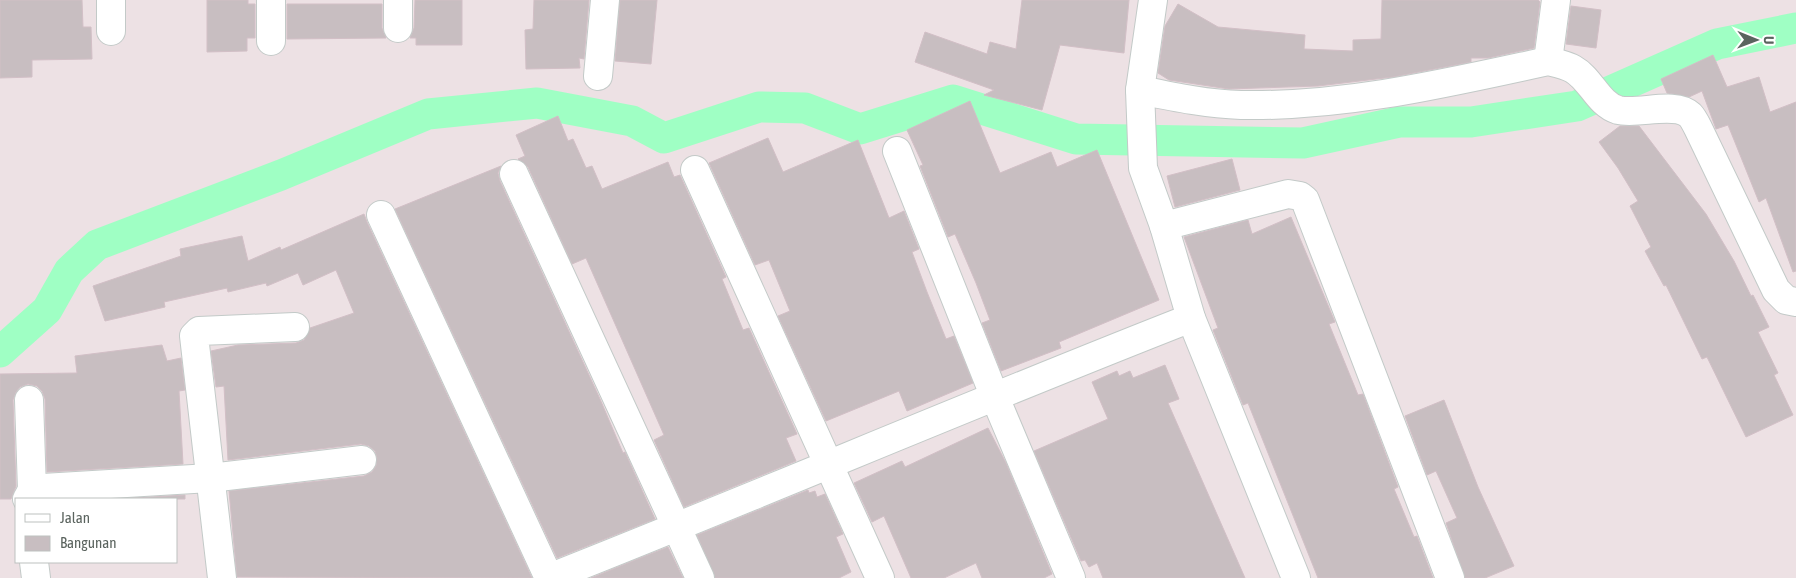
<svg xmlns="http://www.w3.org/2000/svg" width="1796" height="578" viewBox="0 0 1796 578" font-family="'Asap Condensed',sans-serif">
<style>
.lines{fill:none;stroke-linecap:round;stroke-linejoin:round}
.canal{stroke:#9fffc4;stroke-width:31}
.building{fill:#c8bec1;stroke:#d2bfc6}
.minor-casing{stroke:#c3cac8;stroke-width:30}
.minor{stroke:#fff;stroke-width:28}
</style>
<rect width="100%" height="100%" fill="#ede1e4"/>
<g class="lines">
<!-- canal -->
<polyline class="canal" points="0,352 47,310 69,271 97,245 281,175 428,114 537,103 632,121 664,138 759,107 805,108 860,129 953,100 1076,139 1303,143 1399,122 1471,122 1577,106 1717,44 1796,28"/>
</g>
<!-- building -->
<g class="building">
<polygon points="0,0 82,0 83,27 91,27 92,59 32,60 32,77 0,78"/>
<polygon points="207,0 248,0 248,4 255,4 255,38 247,38 247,51 207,52"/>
<polygon points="415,0 462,0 462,45 416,45 416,38 410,38 414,28"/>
<polygon points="534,0 589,0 584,59 579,58 580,68 526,69 525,30 533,29"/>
<polygon points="620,0 657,0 651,64 615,61"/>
<polygon points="1022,0 1129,0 1124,53 1060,45 1042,110 984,95 994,90 915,62 925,32 987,54 990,42 1016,49"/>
<polygon points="1382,0 1538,0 1540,2 1534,48 1488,58 1471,58 1471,62 1393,77 1318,86 1229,89 1169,80 1158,73 1165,26 1178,4 1218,27 1305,35 1304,49 1353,51 1353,40 1381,39"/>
<polygon points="287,4 382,4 382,28 386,38 287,39"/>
<polygon points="1571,6 1601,10 1596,48 1566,44"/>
<polygon points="1713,55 1727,87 1759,77 1770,112 1796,102 1796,271 1793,272 1766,198 1759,202 1728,125 1716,129 1702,91 1689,97 1667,93 1661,79"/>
<polygon points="970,101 1000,173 1051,152 1057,167 1097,150 1159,300 1059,342 1061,348 1001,371 982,323 990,320 976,283 955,234 948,237 920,166 923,165 907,130"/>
<polygon points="558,116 568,141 573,139 586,168 592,166 602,189 668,162 674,177 680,175 726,277 722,279 743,330 749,328 797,434 786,438 796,461 684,507 654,440 664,435 586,258 572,264 528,167 518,159 525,156 516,135"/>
<polygon points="1620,126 1639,126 1706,214 1734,261 1751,296 1753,295 1769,327 1758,332 1778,373 1774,375 1793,415 1746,437 1707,357 1702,359 1666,285 1664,286 1645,251 1651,247 1630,206 1638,201 1618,168 1599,142"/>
<polygon points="768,138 783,172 858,140 889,218 904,211 919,249 912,252 927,292 946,339 954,336 973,383 907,411 899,391 826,421 778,316 790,311 769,260 755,265 709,163"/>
<polygon points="1232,159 1240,190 1175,207 1167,176"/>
<polygon points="501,166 498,173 500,181 600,399 623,453 625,452 655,519 557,558 395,209"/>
<polygon points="364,214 367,222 532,578 237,577 229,491 364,476 372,472 376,466 377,458 375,451 369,446 361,444 228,460 224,386 216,387 211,351 238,345 296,343 304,340 310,328 354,313 336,270 303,285 298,273 267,286 266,283 228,292 227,288 164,302 165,307 105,321 93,286 181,256 180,249 242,236 248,261 280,247 281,250"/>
<polygon points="1291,217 1335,322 1329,324 1358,395 1363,394 1398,487 1394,489 1414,537 1417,536 1433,578 1318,578 1248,403 1243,405 1213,330 1218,328 1184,237 1248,220 1252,234"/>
<polygon points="162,345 167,361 181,358 185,390 179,391 183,464 47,472 45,399 42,391 37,386 28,384 20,387 16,392 13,400 16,486 11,499 0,499 0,374 77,373 75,356"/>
<polygon points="1165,365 1179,399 1168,403 1245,578 1103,578 1097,563 1089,567 1085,560 1081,561 1034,451 1108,419 1092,382 1117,371 1119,376 1130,371 1133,378"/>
<polygon points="1444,400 1478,487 1514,566 1485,578 1465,578 1446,523 1457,518 1436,471 1427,475 1405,416"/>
<polygon points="988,428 1006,463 1052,574 1044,578 982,578 976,563 944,578 911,578 884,516 872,522 854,483 902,461 905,467"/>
<polygon points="808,490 809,493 815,491 817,497 825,494 843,534 836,537 851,572 839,578 715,578 697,535"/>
<polygon points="185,495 185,499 117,499"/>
<polygon points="668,547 683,578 591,578 635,560"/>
</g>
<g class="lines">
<!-- minor casing -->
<g class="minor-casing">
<g id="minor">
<polyline points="111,0 111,31"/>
<polyline points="271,0 271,41"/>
<polyline points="1153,0 1140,90 1143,168 1164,226 1191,318 1296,578"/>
<polyline points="398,28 398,0"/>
<polyline points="1548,61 1556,0"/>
<polyline points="598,76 605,0"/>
<path d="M1140,90C1174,97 1207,104 1241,105C1346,107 1446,83 1548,61C1556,63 1566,65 1573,69C1591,79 1598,104 1618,110C1638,115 1675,101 1690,115C1693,118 1696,124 1698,128L1776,290L1786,300L1796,302"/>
<polyline points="897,151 994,395 1071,578"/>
<polyline points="695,170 880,578"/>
<polyline points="514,174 700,578"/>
<path d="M381,215L549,578C764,493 976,402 1191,318"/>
<polyline points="1164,226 1288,194 1300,196 1305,200 1450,578"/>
<polyline points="29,400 32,490"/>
<polyline points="27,499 32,490 43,488 210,478 362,460"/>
<polyline points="34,562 36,578"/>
<polyline points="222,578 194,336 199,331 295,327"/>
</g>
</g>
<!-- minor -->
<use href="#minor" class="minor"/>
</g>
<!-- legend -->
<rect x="15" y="498" width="162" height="65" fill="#ffffff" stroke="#bdc1bf"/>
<rect x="25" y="514" width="25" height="8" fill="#ffffff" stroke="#bdc1bf"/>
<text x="60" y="523" font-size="15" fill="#5a635e">Jalan</text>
<rect x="25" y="536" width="25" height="15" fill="#c8bec1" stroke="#bdc1bf"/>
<text x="60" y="548" font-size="15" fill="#5a635e">Bangunan</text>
<!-- north arrow -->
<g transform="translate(1756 40) rotate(91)" stroke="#ffffff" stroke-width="4" paint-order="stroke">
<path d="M0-4L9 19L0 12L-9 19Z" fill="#5a635e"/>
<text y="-8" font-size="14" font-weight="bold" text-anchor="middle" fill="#5a635e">U</text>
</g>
</svg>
